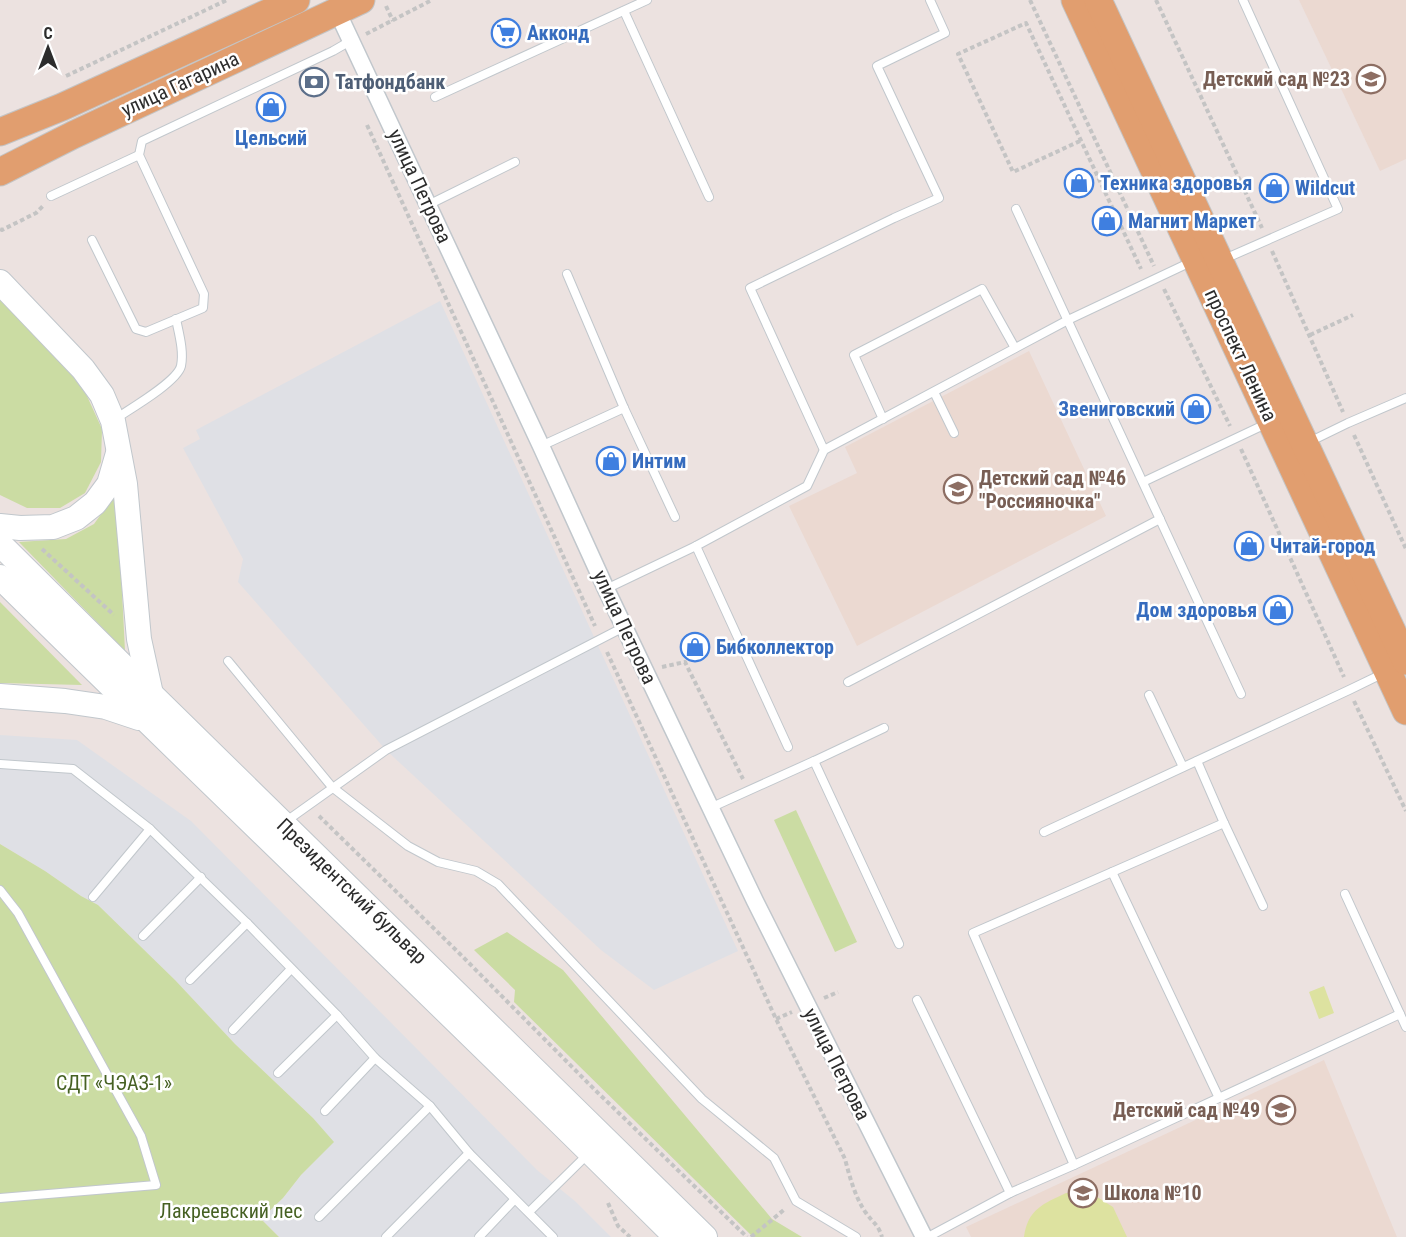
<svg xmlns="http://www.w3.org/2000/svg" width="1406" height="1237" viewBox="0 0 1406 1237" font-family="'Roboto Condensed',sans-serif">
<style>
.industrial{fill:#dfe0e5}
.education{fill:#ebd9d1}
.green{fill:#cbdca3}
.pitch{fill:#dde2a0}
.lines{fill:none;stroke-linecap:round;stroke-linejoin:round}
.service-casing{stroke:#c1c7cc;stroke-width:10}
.minor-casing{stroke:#c1c7cc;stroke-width:19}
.secondary-casing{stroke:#c1c7cc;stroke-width:26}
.primary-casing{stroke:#c4c4c4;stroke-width:29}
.path{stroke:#c4c4c4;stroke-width:4;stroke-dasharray:4.5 3;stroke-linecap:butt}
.service{stroke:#fff;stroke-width:8}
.minor{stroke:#fff;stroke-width:16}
.secondary{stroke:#fff;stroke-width:24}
.primary{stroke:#e19e6f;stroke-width:27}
.labels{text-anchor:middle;stroke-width:5;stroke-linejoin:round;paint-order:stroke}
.shop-label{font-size:20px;font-weight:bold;fill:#366cbe;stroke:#fff;text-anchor:start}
.education-label{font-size:20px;font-weight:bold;fill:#785e54;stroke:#fff;text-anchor:end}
.service-label{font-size:20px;font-weight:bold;fill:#4e5e75;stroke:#fff;text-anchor:start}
.street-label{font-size:20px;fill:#2c2c2c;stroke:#fff}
.park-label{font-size:20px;fill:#466123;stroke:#fff}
</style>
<rect width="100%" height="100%" fill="#ece2e0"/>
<!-- industrial -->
<g class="industrial">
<polygon points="440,301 738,951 654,990 601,950 386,750 238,582 243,559 183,448 200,439 196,430"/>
<polygon points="0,735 77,740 191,821 537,1170 576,1202 611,1237 279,1237 261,1219 283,1198 301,1175 333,1142 313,1118 235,1044 175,980 98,905 81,896 45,871 0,844"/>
</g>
<!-- education -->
<g class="education">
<polygon points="1299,0 1406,0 1406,159 1380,171"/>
<polygon points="1029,351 1106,516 857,646 789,506 857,473 845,447"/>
<polygon points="1324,1060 1397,1237 971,1237 966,1227"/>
</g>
<!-- green -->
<g class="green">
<polygon points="0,296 82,385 102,429 101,462 85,493 60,508 27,508 0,495"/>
<polygon points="117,492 125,651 19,542 66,539 94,524"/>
<polygon points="0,602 82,685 0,683"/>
<polygon points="796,810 857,942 835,952 774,820"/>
<polygon points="0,844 45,871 81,896 98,905 175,980 235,1044 313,1118 334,1142 301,1175 283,1198 261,1219 279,1237 0,1237"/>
<polygon points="507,932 563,970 772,1219 802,1237 753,1237 514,1002 515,990 474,950"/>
</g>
<!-- pitch -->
<g class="pitch">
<polygon points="1324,986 1334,1013 1319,1019 1309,992"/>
<path d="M1066,1193L1094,1195L1113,1207L1127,1237H1024C1028,1209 1043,1204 1066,1193Z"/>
</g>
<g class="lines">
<!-- service casing -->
<g class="service-casing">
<g id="service">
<polyline points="624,11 709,197"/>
<polyline points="435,97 647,0"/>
<polyline points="51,196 139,155"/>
<polyline points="428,205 515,162"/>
<polyline points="1016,209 1241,694"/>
<polyline points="92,240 136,329 146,332 203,308 204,294 139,155 142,141 333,51 352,40"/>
<polyline points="1222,260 1338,209 1243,0"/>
<polyline points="567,274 624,408 675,517"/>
<polyline points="934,392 954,433"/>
<path d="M115,419C130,409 177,382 181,366C184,351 179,334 176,319"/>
<polyline points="883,419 854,355 982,289 1015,348"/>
<polyline points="1309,442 1348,423 1406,398"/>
<polyline points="541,446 624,408"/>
<polyline points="824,450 750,288 894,218 939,198 877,66 945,33 930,0"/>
<polyline points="1143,482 1268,423"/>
<polyline points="696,546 788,747"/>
<polyline points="606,589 696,546 807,486 824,450 1068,320 1193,261"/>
<polyline points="228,661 332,787 408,846 438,862 476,871 498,884 702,1099 774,1158 796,1201 856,1237"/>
<polyline points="848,682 1160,519"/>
<polyline points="1149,695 1183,767"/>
<polyline points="814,761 884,728"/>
<polyline points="1197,761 1224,823 1263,906"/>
<polyline points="0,764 73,769 150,829 247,923 337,1015 375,1058 430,1106 469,1153 553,1237"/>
<polyline points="710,808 814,761 899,944"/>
<polyline points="285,822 386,750 624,627"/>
<polyline points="1044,832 1349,690 1384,673"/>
<polyline points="1112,872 1219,1098"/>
<polyline points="0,890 18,913 141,1136 156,1185 0,1198"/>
<polyline points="1345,894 1406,1027"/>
<polyline points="93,897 150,829"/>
<polyline points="143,936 201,877"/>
<polyline points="190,980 247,923"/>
<polyline points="917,1000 1010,1193"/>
<polyline points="233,1030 291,969"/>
<polyline points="278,1073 337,1015"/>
<polyline points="325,1111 375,1058"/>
<polyline points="1074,1165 973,933 1224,823"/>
<polyline points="529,1212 588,1154"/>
<polyline points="319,1217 430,1106"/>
<polyline points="386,1237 469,1153"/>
<polyline points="479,1237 514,1200"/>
<polyline points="928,1237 1010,1193 1074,1165 1400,1014"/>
</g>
</g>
<!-- minor casing -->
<g class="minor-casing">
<polyline id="minor" points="337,11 541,446 606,589 755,901 924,1237"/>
</g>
<!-- secondary casing -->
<g class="secondary-casing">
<g id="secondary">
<polyline points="0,282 83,369 102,395 113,421 125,484 139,639 151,694"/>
<polyline points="0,526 20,528 53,527 76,518 95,503 109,484 118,453"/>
<polyline points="0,544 151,694 705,1237"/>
<path d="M0,577C224,798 453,1015 676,1237"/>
<polyline points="0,696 65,701 106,707 139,718"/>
</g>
</g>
<!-- primary casing -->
<g class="primary-casing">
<g id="primary">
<polyline points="1075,0 1406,711"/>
<polyline points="1098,0 1406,661"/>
<polyline points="0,132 62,107 296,0"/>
<polyline points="0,172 73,135 361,0"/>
</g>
</g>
<!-- path -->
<g class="path">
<polyline points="1030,0 1154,266"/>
<polyline points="1156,0 1262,228"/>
<polyline points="386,6 393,21"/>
<polyline points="366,34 432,0"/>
<polyline points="66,76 227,0"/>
<polyline points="367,125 595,626"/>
<polyline points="1080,141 1013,172 958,54 1026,23 1141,269"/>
<polyline points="0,229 2,230 36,213 43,206"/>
<polyline points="1272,251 1343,412"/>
<polyline points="1164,289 1230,426"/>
<polyline points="1310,335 1353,315"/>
<polyline points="1354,435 1406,549"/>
<polyline points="1241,449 1344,677"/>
<polyline points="42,549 114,615"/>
<path d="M607,652L776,1019L845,1159C850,1178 855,1197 866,1213C873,1223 878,1224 882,1237"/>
<polyline points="662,667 685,662 743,779"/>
<polyline points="1354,701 1406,811"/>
<polyline points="319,816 460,954 594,1089 747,1237"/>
<polyline points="824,998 838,992"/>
<polyline points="776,1019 792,1012"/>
<polyline points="608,1203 618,1226 630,1237"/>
<polyline points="751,1237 785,1209"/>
</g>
<!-- service -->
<use href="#service" class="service"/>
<!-- minor -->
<use href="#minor" class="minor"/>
<!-- secondary -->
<use href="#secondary" class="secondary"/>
<!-- primary -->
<use href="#primary" class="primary"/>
</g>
<!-- icons -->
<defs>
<g id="supermarket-ring" transform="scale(1.5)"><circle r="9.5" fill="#fff" stroke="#3f7fe0" stroke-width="1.5"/><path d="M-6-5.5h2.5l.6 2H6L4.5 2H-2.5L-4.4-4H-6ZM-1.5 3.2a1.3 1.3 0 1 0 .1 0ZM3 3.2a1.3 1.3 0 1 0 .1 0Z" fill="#3f7fe0"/></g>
<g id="school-ring" transform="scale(1.5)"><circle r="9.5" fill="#fff" stroke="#8d6e63" stroke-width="1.5"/><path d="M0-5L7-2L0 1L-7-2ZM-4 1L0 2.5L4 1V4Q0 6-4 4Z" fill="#8d6e63"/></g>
<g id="bank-ring" transform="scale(1.5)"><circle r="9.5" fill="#fff" stroke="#5c6f8a" stroke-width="1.5"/><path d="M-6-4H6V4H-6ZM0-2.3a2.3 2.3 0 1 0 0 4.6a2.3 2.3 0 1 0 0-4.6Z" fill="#5c6f8a"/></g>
<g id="shop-ring" transform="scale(1.5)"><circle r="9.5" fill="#fff" stroke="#3f7fe0" stroke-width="1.5"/><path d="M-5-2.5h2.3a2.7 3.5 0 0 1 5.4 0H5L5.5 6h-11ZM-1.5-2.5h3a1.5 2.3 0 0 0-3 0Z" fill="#3f7fe0"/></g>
</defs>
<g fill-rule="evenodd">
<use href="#supermarket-ring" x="506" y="33"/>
<use href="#school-ring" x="1371" y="79"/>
<use href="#bank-ring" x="314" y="82"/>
<use href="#shop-ring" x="271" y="107"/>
<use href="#shop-ring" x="1079" y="183"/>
<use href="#shop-ring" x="1274" y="188"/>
<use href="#shop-ring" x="1107" y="221"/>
<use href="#shop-ring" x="1196" y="409"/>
<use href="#shop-ring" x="611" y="461"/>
<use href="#school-ring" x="958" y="489"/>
<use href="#shop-ring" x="1249" y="546"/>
<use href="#shop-ring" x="1278" y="610"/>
<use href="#shop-ring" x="695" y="647"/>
<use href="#school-ring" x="1281" y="1110"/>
<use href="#school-ring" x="1083" y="1193"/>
</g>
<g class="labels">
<!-- shop labels -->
<g class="shop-label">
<text x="527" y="40">Акконд</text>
<text x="271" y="145" text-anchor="middle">Цельсий</text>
<text x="1100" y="190">Техника здоровья</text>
<text x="1295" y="195">Wildcut</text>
<text x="1128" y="228">Магнит Маркет</text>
<text x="1175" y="416" text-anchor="end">Звениговский</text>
<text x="632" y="468">Интим</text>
<text x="1270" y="553">Читай-город</text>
<text x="1257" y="617" text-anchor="end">Дом здоровья</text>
<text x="716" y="654">Бибколлектор</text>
</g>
<!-- education labels -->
<g class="education-label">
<text x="1350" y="86">Детский сад №23</text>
<text x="979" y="485" text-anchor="start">Детский сад №46<tspan x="979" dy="23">"Россияночка"</tspan></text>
<text x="1260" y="1117">Детский сад №49</text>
<text x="1104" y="1200" text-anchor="start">Школа №10</text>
</g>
<!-- service labels -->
<g class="service-label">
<text x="335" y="89">Татфондбанк</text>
</g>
<!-- street labels -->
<g class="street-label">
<text transform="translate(180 84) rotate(-25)" y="7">улица Гагарина</text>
<text transform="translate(420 186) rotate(65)" y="7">улица Петрова</text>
<text transform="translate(1241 355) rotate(65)" y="7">проспект Ленина</text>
<text transform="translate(625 627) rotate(65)" y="7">улица Петрова</text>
<text transform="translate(352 891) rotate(44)" y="7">Президентский бульвар</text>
<text transform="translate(837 1064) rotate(63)" y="7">улица Петрова</text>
</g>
<!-- park labels -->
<g class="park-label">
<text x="114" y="1090">СДТ «ЧЭАЗ-1»</text>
<text x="231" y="1218">Лакреевский лес</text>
</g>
</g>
<!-- north arrow -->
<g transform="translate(48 48)" stroke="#ffffff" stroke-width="4.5" paint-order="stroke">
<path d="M0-4.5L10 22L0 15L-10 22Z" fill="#2c2c2c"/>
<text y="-9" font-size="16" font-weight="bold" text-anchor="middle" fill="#2c2c2c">С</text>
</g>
</svg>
